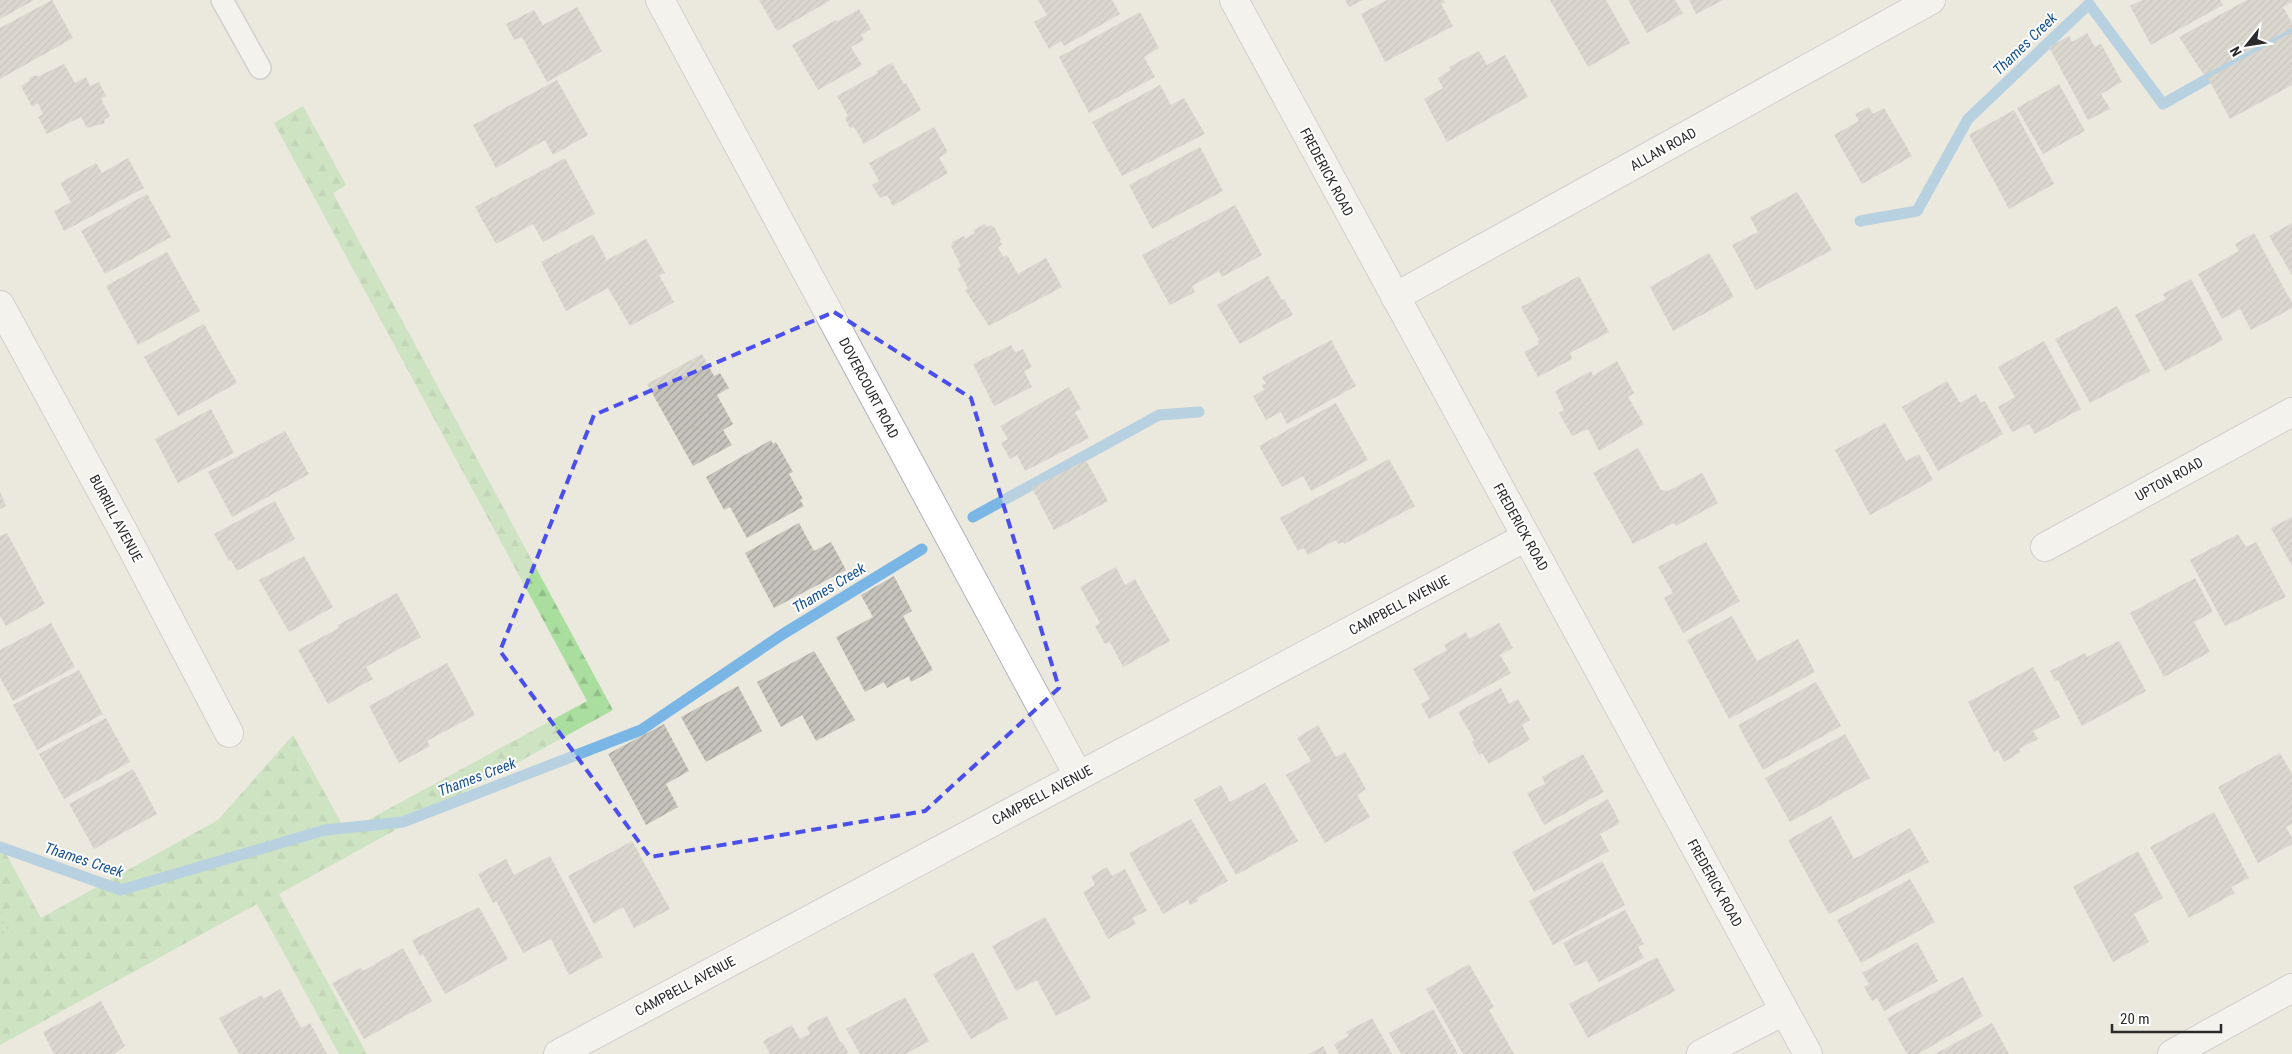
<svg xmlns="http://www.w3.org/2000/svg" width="2292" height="1054" viewBox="0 0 2292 1054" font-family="'Roboto Condensed',sans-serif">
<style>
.forest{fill:url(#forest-firs)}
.park{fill:url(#park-dots)}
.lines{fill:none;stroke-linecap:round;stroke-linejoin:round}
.stream{stroke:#79b6e5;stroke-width:11}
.building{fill:url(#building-hatch)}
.lane-casing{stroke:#b1b1bd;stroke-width:24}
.street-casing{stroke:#b1b1bd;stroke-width:30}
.lane{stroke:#fff;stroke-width:21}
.street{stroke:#fff;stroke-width:28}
.marked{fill:none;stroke:#4a4eec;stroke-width:4;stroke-dasharray:10 6;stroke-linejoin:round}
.labels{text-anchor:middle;stroke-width:4;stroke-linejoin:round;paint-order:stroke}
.street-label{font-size:14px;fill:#2b2b2b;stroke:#fff}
.water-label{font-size:15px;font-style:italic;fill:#185391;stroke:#fff}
</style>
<defs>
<pattern id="forest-firs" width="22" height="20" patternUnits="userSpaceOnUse" patternTransform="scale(1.25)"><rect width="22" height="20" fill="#a9de9e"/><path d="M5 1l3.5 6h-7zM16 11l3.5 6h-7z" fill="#92bf88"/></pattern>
<pattern id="park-dots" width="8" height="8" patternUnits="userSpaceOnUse" patternTransform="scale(1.25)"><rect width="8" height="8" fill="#a9de9e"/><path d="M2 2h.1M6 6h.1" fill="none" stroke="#92bf88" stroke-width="1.8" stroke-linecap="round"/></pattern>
<pattern id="building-hatch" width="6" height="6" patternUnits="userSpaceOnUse" patternTransform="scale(1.25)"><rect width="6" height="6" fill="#c7c4bd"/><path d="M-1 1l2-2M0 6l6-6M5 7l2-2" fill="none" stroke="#a29f9a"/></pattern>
</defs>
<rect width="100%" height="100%" fill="#ebe8de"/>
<!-- forest -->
<polygon class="forest" points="303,106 346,185 333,193 613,710 279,894 367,1054 339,1054 257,904 0,1045 0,843 41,918 218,820 293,735 346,832 587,701 274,123"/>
<!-- park -->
<polygon class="park" points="0,908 13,932 0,940"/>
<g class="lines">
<!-- stream -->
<g class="stream">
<polyline points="1860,221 1917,211 1968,119 2089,4 2163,104 2292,31"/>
<polyline points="973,517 1159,415 1199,412"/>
<polyline points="0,847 121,890 325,830 403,822 641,730 783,634 922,549"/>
</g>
</g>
<!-- building -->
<g class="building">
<polygon points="0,0 34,0 0,19"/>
<polygon points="52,0 73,38 0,79 0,28"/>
<polygon points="759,0 831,0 777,31"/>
<polygon points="1038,0 1112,0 1120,14 1064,46 1061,41 1049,49 1034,22 1047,15"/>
<polygon points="1345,0 1363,0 1349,7"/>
<polygon points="1387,0 1444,0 1445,2 1441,4 1453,26 1385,62 1361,14"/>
<polygon points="1550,0 1606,0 1630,43 1588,67"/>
<polygon points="1628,0 1675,0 1683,13 1647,33"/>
<polygon points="1689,0 1723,0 1696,14"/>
<polygon points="2142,0 2220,0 2223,5 2151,45 2130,6"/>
<polygon points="2247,0 2292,0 2292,2 2283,7 2292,23 2292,28 2204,75 2179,37"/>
<polygon points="577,7 602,51 547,82 522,37 514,40 506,24 534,10 543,25"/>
<polygon points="859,9 871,29 861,35 864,40 851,47 862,65 818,90 792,45 836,20 837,22"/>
<polygon points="1140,12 1159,48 1144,57 1155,77 1089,113 1059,57"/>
<polygon points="2292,32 2292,85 2230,119 2208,78"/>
<polygon points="2087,33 2095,47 2101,44 2122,82 2101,94 2110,109 2088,120 2049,47 2069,36 2072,42"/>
<polygon points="1479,51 1487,65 1505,55 1528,97 1447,142 1424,99 1443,88 1438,78 1450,70 1449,67"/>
<polygon points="892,63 904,84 906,83 921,110 864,144 854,127 850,128 845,118 848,116 837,96 878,73 876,71"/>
<polygon points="64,64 75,83 86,77 90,86 99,82 106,96 101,99 110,116 104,120 105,123 87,128 81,117 47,134 38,117 43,114 38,103 32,107 21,86 29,81 29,78 36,75 37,77"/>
<polygon points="557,80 588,135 553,155 545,140 496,168 473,125"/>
<polygon points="2059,84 2085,131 2043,154 2017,108"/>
<polygon points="1160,85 1171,105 1184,98 1205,134 1122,176 1092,122"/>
<polygon points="1869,107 1873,114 1884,108 1912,156 1862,184 1834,135 1859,121 1855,114"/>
<polygon points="2014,110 2054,184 2009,209 1969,135"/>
<polygon points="934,127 948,152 939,158 948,173 893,206 887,195 880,198 872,185 879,181 869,163"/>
<polygon points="1200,147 1223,191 1152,229 1129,185"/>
<polygon points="128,158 144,188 64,231 54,211 71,202 60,183 96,163 102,173"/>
<polygon points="565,158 595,214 543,242 533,224 496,244 475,207"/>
<polygon points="1797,192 1832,250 1756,290 1732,245 1758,232 1750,217"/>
<polygon points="147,194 171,237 105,274 81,231"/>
<polygon points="1235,205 1262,255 1222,277 1219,271 1192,286 1195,292 1170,305 1142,255"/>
<polygon points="2292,223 2292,275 2269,236"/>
<polygon points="985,224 987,227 991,225 995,228 1001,240 1000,240 1002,245 998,247 1003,257 1007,255 1018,274 1046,258 1062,287 989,326 965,290 968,288 957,268 961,266 951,246 953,245 952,242 964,236 965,239 975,233 974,230"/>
<polygon points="2254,233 2292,303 2292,308 2251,330 2240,309 2222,319 2198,274 2239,251 2235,244"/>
<polygon points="593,234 606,258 605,261 646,239 665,273 659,275 674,302 630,326 608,288 566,311 541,262"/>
<polygon points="167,252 200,311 138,345 106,286"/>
<polygon points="1709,253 1734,297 1673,331 1650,287"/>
<polygon points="1268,276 1282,300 1284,299 1293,315 1240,344 1217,305"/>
<polygon points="1579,276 1609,332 1570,353 1572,359 1538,377 1524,352 1539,344 1537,341 1539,340 1521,307"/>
<polygon points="2191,279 2223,340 2165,371 2135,315 2166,299 2163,294"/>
<polygon points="2117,306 2150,371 2090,403 2055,339"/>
<polygon points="204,324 237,383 178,416 144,357"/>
<polygon points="1331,340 1356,386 1287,424 1281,412 1266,420 1253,396 1264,390 1262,385 1266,384 1262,377"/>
<polygon points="2044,341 2081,409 2035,434 2029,424 2012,432 1998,407 2015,397 1998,367"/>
<polygon points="1011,345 1015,352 1023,349 1032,367 1024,371 1032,387 994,406 973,364"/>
<polygon points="702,354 714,376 720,373 729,388 717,395 733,424 723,430 732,445 693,466 647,384"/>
<polygon points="1617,361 1634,393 1628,397 1644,424 1599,451 1588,429 1572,436 1559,413 1564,410 1555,391 1591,371 1593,376"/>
<polygon points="1947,381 1960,403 1976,394 1981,403 1985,401 2003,434 1938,471 1902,407"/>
<polygon points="1069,387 1081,409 1075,412 1089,438 1025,471 1017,455 1010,459 1001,443 1008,439 1000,426"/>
<polygon points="1336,403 1368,460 1311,491 1303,476 1282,487 1259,446"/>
<polygon points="211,409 234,453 178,483 155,439"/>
<polygon points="1885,423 1906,461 1919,454 1933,480 1870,515 1835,450"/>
<polygon points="285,431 309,474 232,517 208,472"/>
<polygon points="771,440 773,444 776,442 793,472 789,474 803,499 800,500 804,506 747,538 730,507 724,510 706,477"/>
<polygon points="1638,448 1661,490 1668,491 1702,473 1718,503 1676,526 1674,523 1633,544 1593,473"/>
<polygon points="1389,459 1415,506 1344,544 1343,542 1338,544 1336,540 1308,555 1304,548 1298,551 1280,518"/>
<polygon points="1086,460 1108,501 1054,530 1032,488"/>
<polygon points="0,491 6,506 0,509"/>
<polygon points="275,501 295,539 237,571 231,560 229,561 214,534"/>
<polygon points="2292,517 2292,566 2271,528"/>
<polygon points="799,523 814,551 831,542 846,570 774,608 745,553"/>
<polygon points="7,533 45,604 6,626 0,616 0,536"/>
<polygon points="2238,534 2246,547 2256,542 2286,597 2225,626 2190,560"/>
<polygon points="1706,542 1740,601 1683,633 1664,598 1673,593 1658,567"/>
<polygon points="304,556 333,607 289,632 259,580"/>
<polygon points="1116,567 1125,585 1135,579 1170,641 1123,667 1110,642 1105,644 1095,626 1100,623 1080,587"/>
<polygon points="894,576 912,611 903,616 933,670 911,682 909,676 887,688 884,682 865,692 836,637 873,617 861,595"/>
<polygon points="2195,578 2213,612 2194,622 2210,652 2164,677 2130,613"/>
<polygon points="397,593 421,637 366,667 373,679 328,704 298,650 339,628 338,625"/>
<polygon points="1732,616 1757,661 1798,639 1815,672 1729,719 1687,640"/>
<polygon points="51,623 75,667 13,701 0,678 0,650"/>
<polygon points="1499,623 1513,648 1500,655 1511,673 1429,719 1421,704 1430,699 1413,669 1447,650 1444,645 1466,632 1469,639"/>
<polygon points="2119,641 2146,691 2082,726 2058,680 2055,681 2050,671 2085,653 2087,657"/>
<polygon points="814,651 855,720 816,741 802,715 781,727 757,682"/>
<polygon points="447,663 475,715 427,741 430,746 399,763 369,706"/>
<polygon points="2033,667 2060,717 2033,731 2038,739 2019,749 2021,752 2004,762 1998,750 1994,752 1968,702"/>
<polygon points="79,670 103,714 37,750 13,705"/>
<polygon points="1816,682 1841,726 1763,770 1738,725"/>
<polygon points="738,686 762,731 706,762 681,717"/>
<polygon points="1501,688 1509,704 1518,699 1530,720 1522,725 1530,740 1489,764 1482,753 1479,755 1472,742 1474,740 1458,712"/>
<polygon points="106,718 130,762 64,799 39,754"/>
<polygon points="664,724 689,771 666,784 678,807 646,825 608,754"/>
<polygon points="1318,725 1336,757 1345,752 1366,789 1357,795 1370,817 1325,843 1286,775 1311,761 1297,738"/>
<polygon points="1845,734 1870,778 1790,822 1765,778"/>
<polygon points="2280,753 2292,774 2292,824 2286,827 2292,838 2292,844 2258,863 2218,787"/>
<polygon points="1583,754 1604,792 1544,825 1527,793 1545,784 1542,777"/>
<polygon points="133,769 157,814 94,849 69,804"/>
<polygon points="1265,783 1298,841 1236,875 1194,800 1221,785 1230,802"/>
<polygon points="1608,799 1620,823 1600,834 1609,851 1534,892 1512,852"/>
<polygon points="2214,812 2249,878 2231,887 2235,893 2189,918 2150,847"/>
<polygon points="1831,816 1854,859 1910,828 1929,862 1829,914 1788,840"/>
<polygon points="1191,819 1228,881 1197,898 1198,901 1190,905 1188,900 1163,914 1129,853"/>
<polygon points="632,841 670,909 634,928 623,907 594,924 568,876"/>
<polygon points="2138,851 2163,898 2134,914 2149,942 2113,962 2073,887"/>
<polygon points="550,856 603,957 569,975 551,939 523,953 496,901 493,903 478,874 506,859 514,875"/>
<polygon points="1602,861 1625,905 1553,945 1529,901"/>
<polygon points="1107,867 1112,876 1125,869 1147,911 1132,918 1136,924 1108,939 1083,892 1095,885 1091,876"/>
<polygon points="1910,879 1935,922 1861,963 1837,920"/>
<polygon points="479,907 508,959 445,994 423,954 420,956 412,940"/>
<polygon points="1625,910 1644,944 1638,947 1644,958 1599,982 1587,961 1575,966 1563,943"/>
<polygon points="1045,917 1091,998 1056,1016 1037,980 1016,991 992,946"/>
<polygon points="1917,942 1938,981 1884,1011 1877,998 1872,1001 1864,987 1869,984 1862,973"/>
<polygon points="403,948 432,1001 364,1039 332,983 361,968 363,971"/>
<polygon points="973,952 1008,1018 971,1039 933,974"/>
<polygon points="1657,957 1675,991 1588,1038 1569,1004"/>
<polygon points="1469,964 1494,1007 1489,1010 1514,1054 1463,1054 1426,989"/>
<polygon points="1963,977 1983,1016 1918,1054 1907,1054 1887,1018"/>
<polygon points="280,989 301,1028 310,1023 327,1054 239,1054 219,1018 262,995 263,999"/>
<polygon points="905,997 929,1041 906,1054 860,1054 846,1029"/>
<polygon points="101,1001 125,1046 114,1054 54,1054 43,1032"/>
<polygon points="1433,1009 1458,1054 1401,1054 1389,1033"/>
<polygon points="827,1016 841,1043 842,1042 848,1052 847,1054 770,1054 763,1041 792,1025 800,1039 810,1034 807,1028 810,1024"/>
<polygon points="1372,1018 1392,1054 1339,1054 1334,1044 1349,1036 1346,1032"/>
<polygon points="1992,1023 2009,1054 1935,1054"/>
<polygon points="1323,1046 1327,1054 1309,1054"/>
</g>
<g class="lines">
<!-- lane casing -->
<g class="lane-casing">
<polyline id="lane" points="222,0 260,68"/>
</g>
<!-- street casing -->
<g class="street-casing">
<g id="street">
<polyline points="660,0 1078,775"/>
<polyline points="1234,0 1808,1054"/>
<polyline points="1395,297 1931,0"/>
<polyline points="0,305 122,529 229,733"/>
<polyline points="2045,547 2292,412"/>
<polyline points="558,1054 1526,537"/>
<polyline points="1701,1054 1784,1011"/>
<polyline points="2172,1054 2292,988"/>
</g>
</g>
<!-- lane -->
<use href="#lane" class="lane"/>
<!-- street -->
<use href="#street" class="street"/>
</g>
<!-- marked area -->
<path d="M0 0H2292V1054H0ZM834,312L971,398L1059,688L925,811L650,857L500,651L594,415Z" fill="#ebe8de" fill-opacity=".55" fill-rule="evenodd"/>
<path class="marked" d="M834,312L971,398L1059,688L925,811L650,857L500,651L594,415Z"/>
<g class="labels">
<!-- street labels -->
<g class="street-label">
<text transform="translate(1663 149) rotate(-29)" y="5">ALLAN ROAD</text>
<text transform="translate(1327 172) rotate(62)" y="5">FREDERICK ROAD</text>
<text transform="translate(869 388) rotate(62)" y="5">DOVERCOURT ROAD</text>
<text transform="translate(2169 479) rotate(-29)" y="5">UPTON ROAD</text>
<text transform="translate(116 518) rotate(62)" y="5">BURRILL AVENUE</text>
<text transform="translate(1521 527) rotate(61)" y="5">FREDERICK ROAD</text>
<text transform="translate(1399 605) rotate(-28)" y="5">CAMPBELL AVENUE</text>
<text transform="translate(1042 795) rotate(-28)" y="5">CAMPBELL AVENUE</text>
<text transform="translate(1715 883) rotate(61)" y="5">FREDERICK ROAD</text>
<text transform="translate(685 986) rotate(-28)" y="5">CAMPBELL AVENUE</text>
</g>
<!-- water labels -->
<g class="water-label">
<text transform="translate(2025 44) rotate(-44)" y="5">Thames Creek</text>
<text transform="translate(829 588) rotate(-31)" y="5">Thames Creek</text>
<text transform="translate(477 777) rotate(-21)" y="5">Thames Creek</text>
<text transform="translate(84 860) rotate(18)" y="5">Thames Creek</text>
</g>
</g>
<!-- north arrow -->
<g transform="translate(2247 45) rotate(240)" stroke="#ffffff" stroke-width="4" paint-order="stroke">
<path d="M0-4L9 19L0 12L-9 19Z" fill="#2b2b2b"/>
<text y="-8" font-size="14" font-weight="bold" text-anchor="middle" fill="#2b2b2b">N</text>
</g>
<!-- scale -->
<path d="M2112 1024v8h109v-8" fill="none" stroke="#2b2b2b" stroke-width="2.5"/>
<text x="2120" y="1024" font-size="15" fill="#2b2b2b" stroke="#ffffff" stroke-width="4" paint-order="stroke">20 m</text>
</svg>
